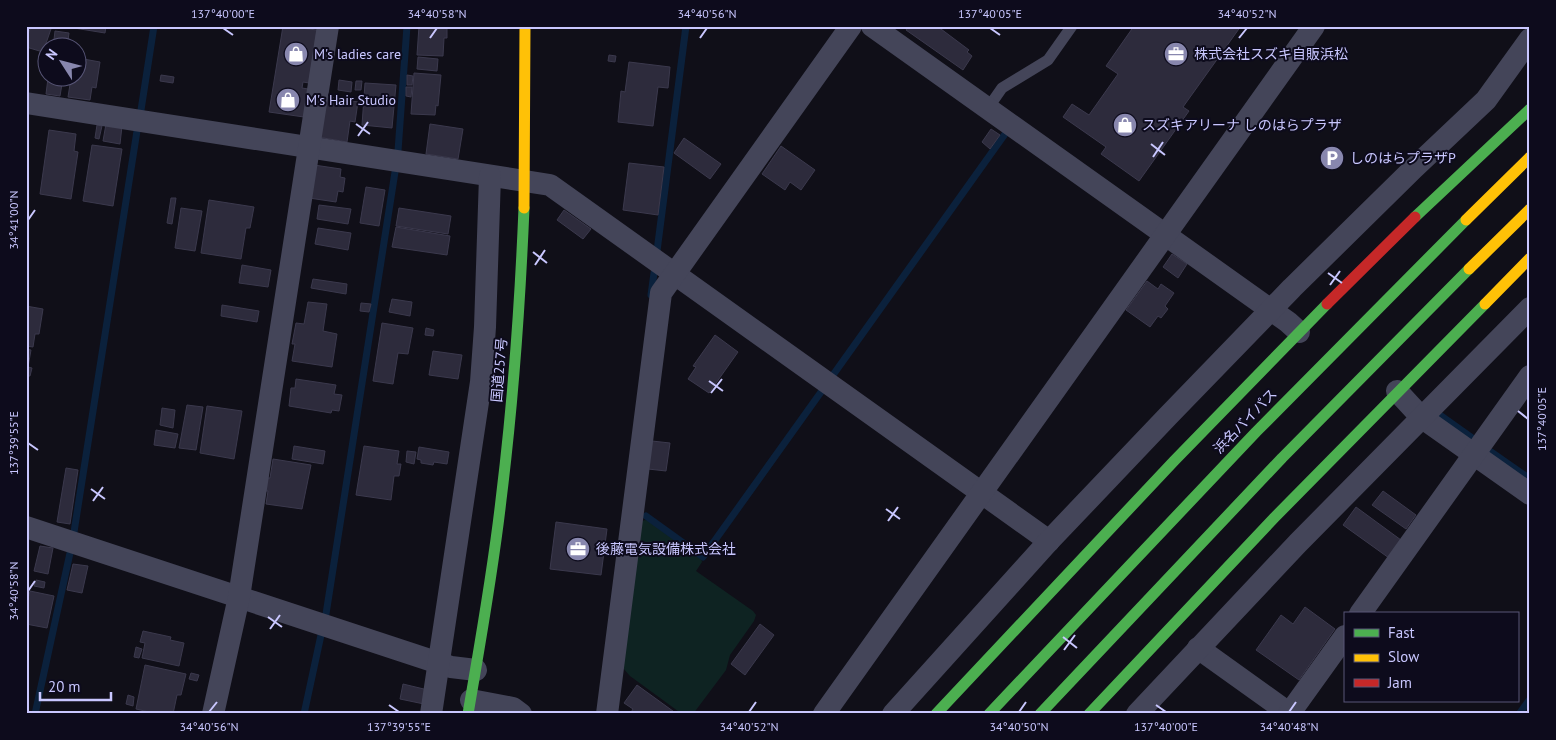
<svg xmlns="http://www.w3.org/2000/svg" width="1556" height="740" viewBox="0 0 1556 740" font-family="'PT Sans','Noto Sans JP',sans-serif">
<style>
.green{fill:#0e2322}
.lines{fill:none;stroke-linecap:round;stroke-linejoin:round}
.stream{stroke:#0b213c;stroke-width:7}
.building{fill:#2d2b3c;stroke:#3b394d}
.lane{stroke:#444559;stroke-width:11}
.street{stroke:#444559;stroke-width:22}
.fast{stroke:#4caf50;stroke-width:11}
.slow{stroke:#ffc107;stroke-width:11}
.jam{stroke:#c62828;stroke-width:11}
.ticks{fill:none;stroke:#c9c7ff;stroke-width:2}
.labels{text-anchor:middle;stroke-width:4;stroke-linejoin:round;paint-order:stroke}
.poi-label{font-size:14px;fill:#c9c7ff;stroke:#0d0b1c;text-anchor:start}
.street-label{font-size:14px;fill:#c9c7ff;stroke:#0d0b1c}
.neatline{fill:none;stroke:#c9c7ff;stroke-width:2}
.ticks-label{font-size:12px;text-anchor:middle;fill:#c9c7ff}
</style>
<rect width="100%" height="100%" fill="#100f18"/>
<!-- green -->
<polygon class="green" points="645,520 650,521 701,557 702,562 696,571 753,611 756,615 754,621 730,655 726,670 693,714 682,714 630,676 623,668 640,522"/>
<g class="lines">
<!-- stream -->
<g class="stream">
<polyline points="141,110 154,26"/>
<polyline points="398,151 407,26"/>
<polyline points="657,251 686,26"/>
<polyline points="651,295 654,273"/>
<polyline points="833,375 1005,134"/>
<polyline points="1440,415 1471,437"/>
<polyline points="1491,452 1530,479"/>
<polyline points="646,516 703,557 821,392"/>
<polyline points="74,532 137,131"/>
<polyline points="326,614 395,172"/>
<polyline points="35,714 70,553"/>
<polyline points="304,714 321,635"/>
<polyline points="1519,714 1530,699"/>
</g>
</g>
<!-- building -->
<g class="building">
<polygon points="31,26 52,26 43,52 26,47 26,41"/>
<polygon points="74,26 106,26 105,33 74,28"/>
<polygon points="283,26 317,30 309,83 303,82 302,88 308,89 304,117 269,112"/>
<polygon points="419,26 447,26 447,38 444,38 443,56 417,55"/>
<polygon points="909,26 937,26 969,50 967,52 972,56 963,70 906,30"/>
<polygon points="1134,26 1241,26 1183,107 1189,111 1139,181 1101,154 1106,147 1063,117 1072,104 1089,115 1118,74 1106,66"/>
<polygon points="55,31 69,33 67,48 53,48"/>
<polygon points="609,55 616,56 615,62 608,61"/>
<polygon points="418,57 438,59 437,71 417,69"/>
<polygon points="78,58 100,62 96,88 92,87 90,100 68,97 71,78 78,78"/>
<polygon points="629,62 670,67 668,88 658,87 653,126 618,122 621,91 625,92"/>
<polygon points="414,73 441,75 438,106 436,105 435,115 411,114"/>
<polygon points="161,75 174,77 173,83 160,81"/>
<polygon points="407,75 413,76 412,85 407,85"/>
<polygon points="48,78 63,78 60,96 46,94"/>
<polygon points="339,80 352,82 351,92 338,90"/>
<polygon points="356,81 362,81 361,90 355,90"/>
<polygon points="365,83 396,85 392,128 362,125"/>
<polygon points="406,87 412,87 411,97 406,96"/>
<polygon points="324,96 358,102 355,122 350,121 347,142 318,137"/>
<polygon points="106,124 122,126 120,144 103,141"/>
<polygon points="430,124 463,129 458,159 426,154"/>
<polygon points="97,125 102,126 99,139 95,138"/>
<polygon points="991,129 1000,135 990,149 982,142"/>
<polygon points="49,130 76,134 74,151 78,152 71,199 40,194"/>
<polygon points="684,138 721,164 710,179 674,153"/>
<polygon points="92,145 122,149 113,206 83,201"/>
<polygon points="781,146 815,170 801,190 790,182 785,190 762,174"/>
<polygon points="629,163 664,167 658,215 623,210"/>
<polygon points="314,165 341,169 340,177 345,178 343,192 338,191 336,202 309,198"/>
<polygon points="366,187 385,190 379,226 360,223"/>
<polygon points="171,198 176,198 172,224 167,223"/>
<polygon points="209,200 254,207 250,228 246,228 241,259 201,253"/>
<polygon points="319,205 351,209 348,224 317,219"/>
<polygon points="181,208 202,211 195,251 175,248"/>
<polygon points="399,208 451,216 448,234 396,226"/>
<polygon points="564,210 591,229 583,239 557,220"/>
<polygon points="396,227 450,236 447,255 392,247"/>
<polygon points="318,228 351,233 348,250 315,244"/>
<polygon points="1172,254 1187,264 1178,278 1163,267"/>
<polygon points="242,265 271,270 268,287 239,283"/>
<polygon points="313,279 347,284 346,294 311,288"/>
<polygon points="1147,281 1158,289 1161,284 1174,293 1165,306 1168,309 1161,318 1158,316 1150,327 1126,310"/>
<polygon points="392,299 412,302 410,316 389,312"/>
<polygon points="308,302 327,304 323,331 337,334 332,367 292,361 295,344 292,344 296,323 304,324"/>
<polygon points="361,303 371,304 369,312 360,311"/>
<polygon points="222,305 259,311 257,322 221,316"/>
<polygon points="26,306 43,309 39,334 35,334 33,347 26,346"/>
<polygon points="382,323 413,328 408,354 398,353 393,384 373,381"/>
<polygon points="426,328 434,330 433,336 425,335"/>
<polygon points="715,335 738,352 709,393 688,379 696,367 693,366"/>
<polygon points="26,349 31,350 28,367 32,368 30,376 26,376"/>
<polygon points="433,351 462,355 458,379 429,375"/>
<polygon points="296,379 336,385 334,394 342,395 339,411 332,410 331,413 289,406 291,388 295,388"/>
<polygon points="187,405 203,407 196,450 179,448"/>
<polygon points="207,406 242,411 234,459 200,453"/>
<polygon points="162,408 175,410 173,428 160,425"/>
<polygon points="156,430 178,434 175,448 154,445"/>
<polygon points="652,441 670,443 666,471 648,469"/>
<polygon points="294,446 325,451 323,464 292,459"/>
<polygon points="364,446 399,451 397,464 401,464 399,476 394,476 391,500 356,495"/>
<polygon points="419,447 449,452 447,464 434,462 433,465 421,463 421,460 417,459"/>
<polygon points="407,451 416,452 414,464 406,462"/>
<polygon points="273,459 311,465 302,509 266,504 268,491 264,491 266,478 270,478"/>
<polygon points="66,468 78,470 70,524 57,522"/>
<polygon points="1383,491 1416,515 1406,529 1372,505"/>
<polygon points="1356,507 1401,540 1389,558 1343,525"/>
<polygon points="556,522 607,529 601,575 550,569"/>
<polygon points="40,546 53,548 48,574 34,571"/>
<polygon points="73,564 88,566 82,593 67,590"/>
<polygon points="36,580 45,582 44,588 34,586"/>
<polygon points="30,591 54,596 47,628 26,624 26,607"/>
<polygon points="1305,607 1335,629 1299,680 1256,650 1281,615 1293,624"/>
<polygon points="760,624 774,635 745,675 731,664"/>
<polygon points="143,631 171,637 170,640 184,643 179,666 142,658 145,643 140,642"/>
<polygon points="136,647 142,649 139,658 134,657"/>
<polygon points="145,665 186,674 181,695 177,695 173,714 158,714 136,709"/>
<polygon points="191,673 199,675 197,681 189,679"/>
<polygon points="403,684 428,690 424,704 400,699"/>
<polygon points="637,685 677,714 630,714 633,709 624,703"/>
<polygon points="128,695 134,697 133,706 126,704"/>
</g>
<g class="lines">
<!-- lane -->
<polyline class="lane" points="988,108 1002,88 1048,60 1072,26"/>
<!-- street -->
<g class="street">
<polyline points="872,26 1271,310 1288,322 1299,332"/>
<polyline points="26,103 550,185 1049,541"/>
<polyline points="1397,391 1421,417 1530,494"/>
<polyline points="26,527 451,667 476,670"/>
<polyline points="1360,614 1530,376"/>
<polyline points="1198,648 1290,714"/>
<polyline points="471,700 513,708 521,714"/>
<polyline points="213,714 239,597 328,26"/>
<polyline points="431,714 481,382 485,327 490,176"/>
<polyline points="607,714 661,293 851,26"/>
<polyline points="824,714 1314,26"/>
<polyline points="893,714 1049,541 1168,416 1292,288 1413,169 1486,100 1530,39"/>
<polyline points="1137,714 1298,543 1530,308"/>
<polyline points="1289,714 1345,636"/>
</g>
<!-- fast -->
<g class="fast">
<polyline points="1415,217 1530,109"/>
<path d="M468,714C480,643 493,572 501,500C513,403 520,306 524,208"/>
<polyline points="936,714 1174,461 1327,304"/>
<polyline points="989,714 1256,432 1466,220"/>
<polyline points="1040,714 1282,458 1469,269"/>
<polyline points="1089,714 1274,518 1485,304"/>
</g>
<!-- slow -->
<g class="slow">
<polyline points="524,208 525,26"/>
<polyline points="1466,220 1530,157"/>
<polyline points="1469,269 1530,209"/>
<polyline points="1485,304 1530,258"/>
</g>
<!-- jam -->
<polyline class="jam" points="1327,304 1415,217"/>
</g>
<!-- ticks -->
<path class="ticks" d="M223,28L233,35M990,28L1000,35M430,38L437,28M700,38L707,28M1239,38L1247,28M356,124L370,134M358,136L368,122M1151,144L1165,155M1153,157L1163,142M28,220L35,210M533,252L547,263M535,265L545,250M1328,273L1342,283M1330,285L1340,271M709,381L723,391M711,393L722,379M1518,411L1528,419M28,443L38,450M91,489L105,499M93,501L103,487M886,509L900,519M888,521L898,507M28,591L35,581M268,617L282,627M270,629L280,615M1063,637L1077,648M1064,650L1075,635M389,705L399,712M1156,705L1166,712M209,712L217,702M749,712L756,702M1019,712L1026,702M1289,712L1296,702"/>
<!-- icons -->
<defs>
<g id="shop-disc" transform="scale(1.25)"><circle r="9.5" fill="#8887ae" stroke="#0d0b1c"/><path d="M-5-2.5h2.3a2.7 3.5 0 0 1 5.4 0H5L5.5 6h-11ZM-1.5-2.5h3a1.5 2.3 0 0 0-3 0Z" fill="#fff"/></g>
<g id="office-disc" transform="scale(1.25)"><circle r="9.5" fill="#8887ae" stroke="#0d0b1c"/><path d="M-6-3h4V-5.5h4V-3h4V5H-6ZM-1-4.5V-3h2v-1.5ZM-6 0V1H6V0Z" fill="#fff"/></g>
<g id="parking-disc" transform="scale(1.25)"><circle r="9.5" fill="#8887ae" stroke="#0d0b1c"/><path d="M-3.5-5.5H1a3.5 3.5 0 0 1 0 7H-1V5.5H-3.5ZM-1-3.4V-.6H.8a1.4 1.4 0 0 0 0-2.8Z" fill="#fff"/></g>
</defs>
<g fill-rule="evenodd">
<use href="#shop-disc" x="296" y="54"/>
<use href="#office-disc" x="1176" y="54"/>
<use href="#shop-disc" x="288" y="100"/>
<use href="#shop-disc" x="1125" y="125"/>
<use href="#parking-disc" x="1332" y="158"/>
<use href="#office-disc" x="578" y="549"/>
</g>
<g class="labels">
<!-- poi labels -->
<g class="poi-label">
<text x="314" y="59">M's ladies care</text>
<text x="1194" y="59">株式会社スズキ自販浜松</text>
<text x="306" y="105">M's Hair Studio</text>
<text x="1142" y="130">スズキアリーナ しのはらプラザ</text>
<text x="1350" y="163">しのはらプラザP</text>
<text x="596" y="554">後藤電気設備株式会社</text>
</g>
<!-- street labels -->
<g class="street-label">
<text transform="translate(499 370) rotate(-85)" y="5">国道257号</text>
<text transform="translate(1245 421) rotate(-46)" y="5">浜名バイパス</text>
</g>
</g>
<!-- border -->
<rect width="1556" height="740" fill="none" stroke="#0d0b1c" stroke-width="55"/>
<!-- legend -->
<rect x="1344" y="612" width="175" height="90" fill="#0d0b1c" stroke="#585677"/>
<rect x="1354" y="629" width="25" height="8" fill="#4caf50" stroke="#585677"/>
<text x="1388" y="638" font-size="15" fill="#c9c7ff">Fast</text>
<rect x="1354" y="654" width="25" height="8" fill="#ffc107" stroke="#585677"/>
<text x="1388" y="662" font-size="15" fill="#c9c7ff">Slow</text>
<rect x="1354" y="679" width="25" height="8" fill="#c62828" stroke="#585677"/>
<text x="1388" y="688" font-size="15" fill="#c9c7ff">Jam</text>
<!-- north arrow -->
<g transform="translate(62 62) rotate(306)"><circle r="24" fill="#0d0b1c" stroke="#585677"/>
<path d="M0-4L9 19L0 12L-9 19Z" fill="#8887ae"/>
<text y="-8" font-size="14" font-weight="bold" text-anchor="middle" fill="#c9c7ff">N</text>
</g>
<!-- scale -->
<path d="M40 692v8h71v-8" fill="none" stroke="#c9c7ff" stroke-width="2.5"/>
<text x="48" y="692" font-size="15" fill="#c9c7ff" stroke="#0d0b1c" stroke-width="4" paint-order="stroke">20 m</text>
<rect x="28" y="28" width="1500" height="684" class="neatline"/>
<g class="ticks-label">
<text x="223" y="18">137°40'00"E</text>
<text x="437" y="18">34°40'58"N</text>
<text x="707" y="18">34°40'56"N</text>
<text x="990" y="18">137°40'05"E</text>
<text x="1247" y="18">34°40'52"N</text>
<text transform="translate(14 220) rotate(-90)" y="4">34°41'00"N</text>
<text transform="translate(1542 419) rotate(-90)" y="4">137°40'05"E</text>
<text transform="translate(14 443) rotate(-90)" y="4">137°39'55"E</text>
<text transform="translate(14 591) rotate(-90)" y="4">34°40'58"N</text>
<text x="209" y="731">34°40'56"N</text>
<text x="399" y="731">137°39'55"E</text>
<text x="749" y="731">34°40'52"N</text>
<text x="1019" y="731">34°40'50"N</text>
<text x="1166" y="731">137°40'00"E</text>
<text x="1289" y="731">34°40'48"N</text>
</g>
</svg>
